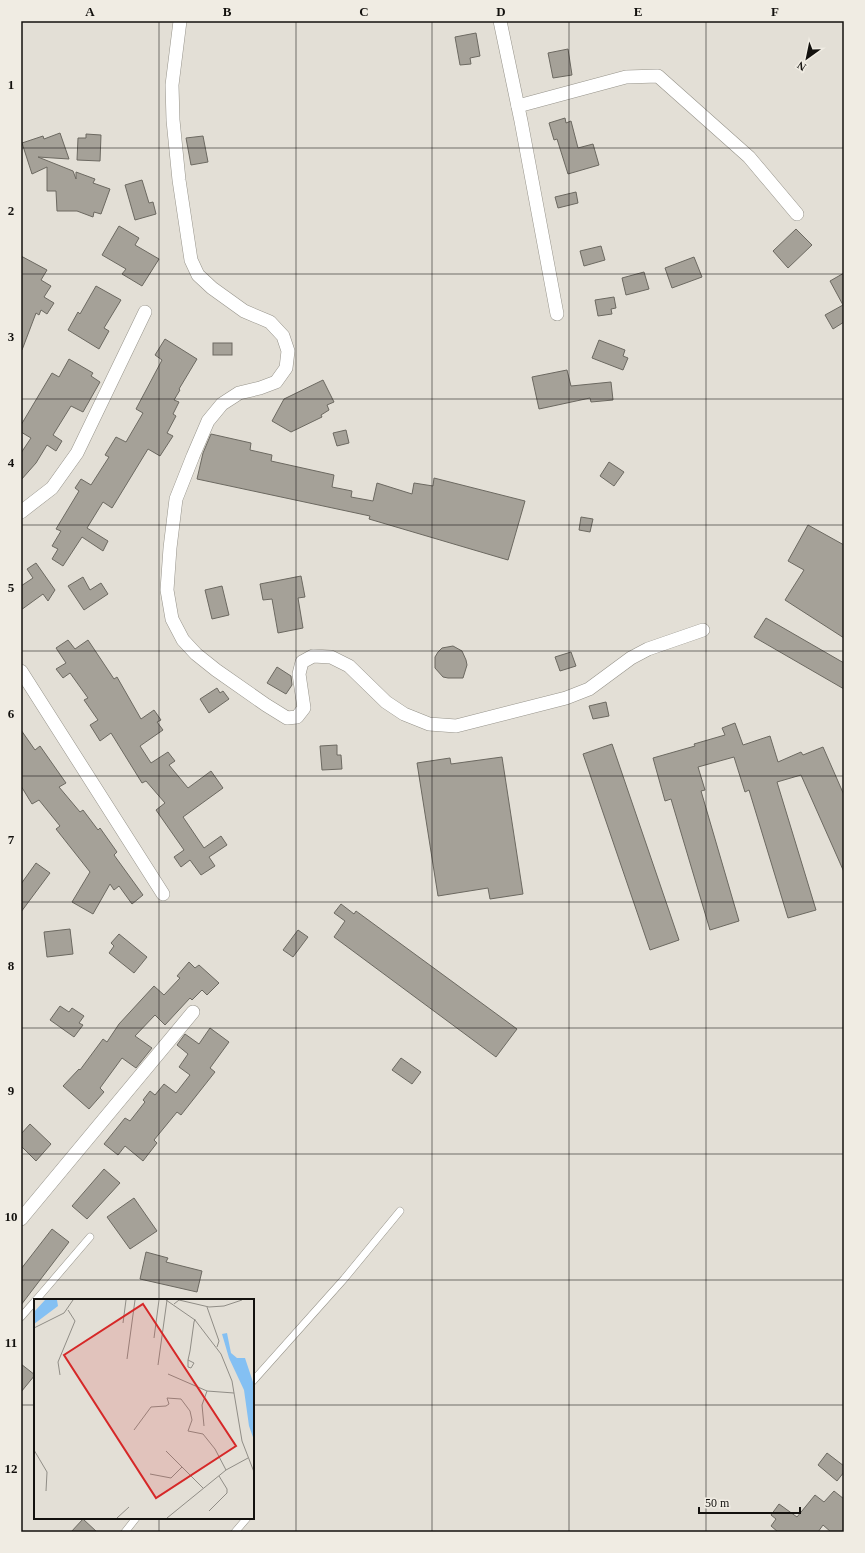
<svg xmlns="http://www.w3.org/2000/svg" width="865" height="1553" viewBox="0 0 865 1553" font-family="'Times New Roman',serif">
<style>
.building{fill:#a5a198;stroke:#6c6961}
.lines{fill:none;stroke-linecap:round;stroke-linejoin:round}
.lane-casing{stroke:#96938a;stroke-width:8}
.street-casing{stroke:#96938a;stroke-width:14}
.lane{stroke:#fff;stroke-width:7}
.street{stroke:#fff;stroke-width:13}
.grid{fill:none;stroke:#13110e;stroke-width:1;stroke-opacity:0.55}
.inset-road{fill:none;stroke:#908d86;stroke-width:1}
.view{fill:#d62828;fill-opacity:0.15;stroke:#d62828;stroke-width:2}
.inset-edge{fill:none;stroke:#13110e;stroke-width:2}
.neatline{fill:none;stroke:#13110e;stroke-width:1.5}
.grid-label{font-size:13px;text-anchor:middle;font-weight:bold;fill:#13110e}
</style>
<rect width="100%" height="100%" fill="#e3dfd6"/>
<!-- building -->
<g class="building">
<polygon points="476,33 480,56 470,58 471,64 460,65 455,37"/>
<polygon points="568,49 572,75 553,78 548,53"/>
<polygon points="565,118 566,123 571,121 578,148 593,144 599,165 568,174 557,139 554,140 549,123"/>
<polygon points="60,133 69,159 38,157 73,171 76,179 76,172 95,179 93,183 110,189 101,214 94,212 93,217 77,211 57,211 56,191 47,191 47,167 32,174 22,143 43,136 44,139"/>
<polygon points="86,134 101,135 100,161 77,160 78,138 86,138"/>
<polygon points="203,136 208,162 191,165 186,138"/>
<polygon points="142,180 149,203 153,202 156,214 135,220 125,185"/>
<polygon points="576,192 578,203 558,208 555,197"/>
<polygon points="119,226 139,238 135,245 159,259 142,286 122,274 126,269 102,255"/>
<polygon points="796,229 812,245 788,268 773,251"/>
<polygon points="601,246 605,260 584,266 580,251"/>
<polygon points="21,256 47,270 41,280 51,286 44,297 54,303 47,314 41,310 39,315 36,313 22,350 21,350"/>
<polygon points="694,257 702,277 672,288 665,268"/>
<polygon points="644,272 649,289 626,295 622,278"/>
<polygon points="844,273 844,322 833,329 825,315 843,305 830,281"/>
<polygon points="96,286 121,300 104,328 109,331 99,349 68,330 78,312 80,314"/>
<polygon points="614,297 616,308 611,309 612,314 598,316 595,300"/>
<polygon points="165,339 197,359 179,389 180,390 174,400 179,402 173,414 176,416 167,433 173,436 160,456 148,449 112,508 103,502 87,528 108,541 103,551 82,537 63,566 52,559 58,549 52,546 61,531 56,529 79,491 75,488 81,479 91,485 109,457 105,455 116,437 126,442 143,413 136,409 162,360 155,355"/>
<polygon points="599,340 625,350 623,356 628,358 623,370 592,358"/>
<rect x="213" y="343" width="19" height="12"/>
<polygon points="69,359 93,373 91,376 100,382 83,412 71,406 53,435 62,441 56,451 47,445 36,463 21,480 21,453 31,438 21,432 21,425 52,373 59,377"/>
<polygon points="567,370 571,386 611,382 613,400 591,402 590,398 539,409 532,377"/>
<polygon points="323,380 334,402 327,405 329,410 321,415 322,417 291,432 272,421 284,399"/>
<polygon points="346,430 349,443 337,446 333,433"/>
<polygon points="211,434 251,443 250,450 272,455 271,461 334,475 332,487 352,491 351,497 373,501 377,483 412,494 414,483 433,486 434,478 525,501 508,560 369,519 370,516 197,479 203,453"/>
<polygon points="609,462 624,472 614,486 600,476"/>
<polygon points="581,517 593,519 590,532 579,530"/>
<polygon points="808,525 844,545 844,638 785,600 804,570 788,561"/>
<polygon points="36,563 55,590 48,601 43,594 21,610 21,586 33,578 27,569"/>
<polygon points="301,576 305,597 298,598 303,628 278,633 272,599 263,600 260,584"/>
<polygon points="83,577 90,590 101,583 108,594 84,610 68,586"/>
<polygon points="222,586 229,615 212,619 205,590"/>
<polygon points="766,618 844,663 844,689 754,637"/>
<polygon points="68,640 75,649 88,640 114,679 117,677 141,719 154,710 161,720 157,722 163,730 140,746 151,763 168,752 175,761 169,765 188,788 211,771 223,788 183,817 204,848 221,836 227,845 209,857 215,866 201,875 190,860 181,867 174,857 184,850 156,810 165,803 146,781 142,783 111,733 100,741 90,725 98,720 84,700 88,698 70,673 63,678 56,669 66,663 56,648"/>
<polygon points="453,646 462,651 466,660 467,665 463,678 448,678 443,677 435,668 435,657 438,652 442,648"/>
<polygon points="571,652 576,666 560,671 555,657"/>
<polygon points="277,667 291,676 292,685 286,694 267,683"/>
<polygon points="217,688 220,693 223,691 229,699 209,713 200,699"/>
<polygon points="606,702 609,716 593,719 589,706"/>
<polygon points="735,723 743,745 770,736 778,762 801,752 803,755 823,747 844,795 844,872 801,775 777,782 816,910 788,918 749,790 745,792 734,757 698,767 705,790 701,791 739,921 710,930 671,799 665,801 653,758 695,746 694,744 725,735 722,728"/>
<polygon points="21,730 35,750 40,746 66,783 59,787 80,812 83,810 98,830 100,828 117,852 114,855 143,895 132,904 119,886 114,890 110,884 93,914 72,902 90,872 56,829 60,826 39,800 32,804 21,786"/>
<polygon points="612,744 679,940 650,950 583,754"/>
<polygon points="337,745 337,755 341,755 342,769 322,770 320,746"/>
<polygon points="502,757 523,894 490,899 488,888 438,896 417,763 450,758 451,764"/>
<polygon points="36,863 50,873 21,912 21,884"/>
<polygon points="341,904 354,914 356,911 517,1029 496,1057 334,937 345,921 334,913"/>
<polygon points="70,929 73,954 47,957 44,932"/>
<polygon points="298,930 308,937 293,957 283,950"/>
<polygon points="119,934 147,957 134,973 109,953 114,946 111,943"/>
<polygon points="189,962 195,968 199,965 219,983 207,995 202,990 192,1000 190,998 165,1025 155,1015 135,1036 152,1048 136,1068 122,1058 100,1088 104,1092 89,1109 63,1086 79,1069 80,1070 103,1039 107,1042 119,1024 154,986 164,995 180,978 177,976"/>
<polygon points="60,1006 69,1012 72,1008 84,1016 79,1023 83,1025 74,1037 50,1020"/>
<polygon points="210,1028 229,1042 210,1068 215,1072 181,1115 177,1112 154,1140 157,1143 143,1161 125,1146 118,1155 104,1144 125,1118 130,1121 145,1102 143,1100 150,1091 155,1095 164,1084 176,1093 190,1075 179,1067 188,1054 177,1045 185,1034 199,1044"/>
<polygon points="401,1058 421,1072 412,1084 392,1070"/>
<polygon points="30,1124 51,1144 36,1161 21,1146 21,1134"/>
<polygon points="104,1169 120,1183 87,1219 72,1206"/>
<polygon points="134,1198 157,1231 130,1249 107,1217"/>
<polygon points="52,1229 69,1242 21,1305 21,1269"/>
<polygon points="146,1252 168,1258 166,1262 202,1271 197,1292 140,1279"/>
<polygon points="21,1364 35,1375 21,1392"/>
<polygon points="827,1453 844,1466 844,1472 837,1481 818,1465"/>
<polygon points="834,1491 844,1499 844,1532 831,1532 823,1525 818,1532 778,1532 771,1526 776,1519 771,1515 779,1504 797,1517 815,1495 824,1502"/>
<polygon points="83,1519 97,1532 71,1532"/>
</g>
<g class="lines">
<!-- lane casing -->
<g class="lane-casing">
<g id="lane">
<polyline points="36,1300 90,1237"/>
<polyline points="21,1317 35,1301"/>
<polyline points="253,1381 344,1279 400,1211"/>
<polyline points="125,1532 136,1518"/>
<polyline points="235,1532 247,1518"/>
</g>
</g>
<!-- street casing -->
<g class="street-casing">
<g id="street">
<polyline points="180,21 172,85 173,120 179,180 191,260 198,275 212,288 244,311 270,322 283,336 288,351 286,368 276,382 260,388 239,393 222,404 208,421 193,456 176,499 170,548 167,590 172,619 183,640 196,654 216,670 266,705 287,718 297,717 304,708 299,674 302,662 313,656 331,657 349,666 386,702 404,714 429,724 456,726 566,698 589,689 631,658 648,649 703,630"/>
<polyline points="500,21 521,121 557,314"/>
<polyline points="518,106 626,77 658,76 749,157 797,214"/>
<polyline points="21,512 52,488 77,453 145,312"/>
<polyline points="21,671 163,894"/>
<polyline points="21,1219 193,1012"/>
</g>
</g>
<!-- lane -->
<use href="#lane" class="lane"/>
<!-- street -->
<use href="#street" class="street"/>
</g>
<!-- grid -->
<path class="grid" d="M159,21V1300M296,21V1532M432,21V1532M569,21V1532M706,21V1532M21,148H844M21,274H844M21,399H844M21,525H844M21,651H844M21,776H844M21,902H844M21,1028H844M21,1154H844M21,1280H844M21,1405H35M253,1405H844M159,1518V1532"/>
<!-- overview -->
<g transform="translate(34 1299)">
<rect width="220" height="220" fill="#e3dfd6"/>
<path d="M11,1H23L24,7L0,25V13ZM193,34L197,54L203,59H211L219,83L220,141L215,127L210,91L195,59L188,35Z" fill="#84c0f3"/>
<path class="inset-road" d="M132,1L161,21L187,55L198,82L208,142L220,173M140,5L145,1L175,8L190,7L208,1M173,8L185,42L183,48M89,24L92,1M0,29L30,14L39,1M120,39L125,1M93,60L101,1M154,61L160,64L157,69L154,68V61L156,52L160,23L161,20M124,66L133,1M134,75L173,92L200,94M26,76L24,63L41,22L34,11M170,127L168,106L173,92M100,131L117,108L132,107L135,105L133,99L147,100L156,112L158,121L154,132L169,135L181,150L192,171M0,151L13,173L12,192M132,152L169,189M116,175L137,179L148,168M175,212L193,194V190L185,177M83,219L95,208M133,219L192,171L214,159"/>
<path class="view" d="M109,5L202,147L122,199L30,56Z"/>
<rect width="220" height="220" class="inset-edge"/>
</g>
<!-- border -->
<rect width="865" height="1553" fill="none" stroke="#f0ece3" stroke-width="44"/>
<!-- north arrow -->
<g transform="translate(807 58) rotate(213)" stroke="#f0ece3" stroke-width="3" paint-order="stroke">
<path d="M0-3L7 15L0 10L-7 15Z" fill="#13110e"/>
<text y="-6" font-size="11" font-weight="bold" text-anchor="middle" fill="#13110e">N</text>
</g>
<!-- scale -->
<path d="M699 1507v6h101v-6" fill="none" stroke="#13110e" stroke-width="2"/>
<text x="705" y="1507" font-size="12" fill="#13110e" stroke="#f0ece3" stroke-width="3" paint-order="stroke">50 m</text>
<rect x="22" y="22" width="821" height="1509" class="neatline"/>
<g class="grid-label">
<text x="90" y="16">A</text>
<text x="227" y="16">B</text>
<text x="364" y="16">C</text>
<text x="501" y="16">D</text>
<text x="638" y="16">E</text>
<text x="775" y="16">F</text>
<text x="11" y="89">1</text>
<text x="11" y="215">2</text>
<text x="11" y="341">3</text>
<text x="11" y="467">4</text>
<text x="11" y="592">5</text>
<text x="11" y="718">6</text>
<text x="11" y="844">7</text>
<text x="11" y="970">8</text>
<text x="11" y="1095">9</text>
<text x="11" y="1221">10</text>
<text x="11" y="1347">11</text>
<text x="11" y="1473">12</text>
</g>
</svg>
